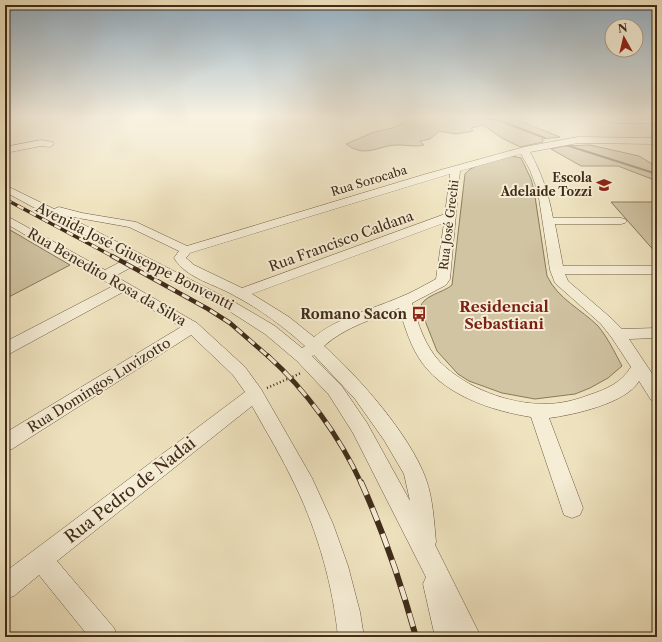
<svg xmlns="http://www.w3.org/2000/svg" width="662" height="642" viewBox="0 0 662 642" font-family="'Libre Caslon Text',serif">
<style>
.green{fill:#d1c4a3;stroke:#89785e}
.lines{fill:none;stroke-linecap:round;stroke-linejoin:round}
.stream{stroke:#86755b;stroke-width:2}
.minor-casing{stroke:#6c5a43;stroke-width:1}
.path{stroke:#412c1a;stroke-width:2.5;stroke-dasharray:1 2.5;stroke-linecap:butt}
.minor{fill:#f5edd5;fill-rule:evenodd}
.rail-far3-casing{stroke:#412c1a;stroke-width:3.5}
.rail-far2-casing{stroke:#412c1a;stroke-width:4.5}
.rail-far1-casing{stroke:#412c1a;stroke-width:5}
.rail-casing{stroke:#412c1a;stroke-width:6}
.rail-far3{stroke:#f5edd5;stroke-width:2.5;stroke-dasharray:7;stroke-linecap:butt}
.rail-far2{stroke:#f5edd5;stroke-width:3;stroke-dasharray:8;stroke-linecap:butt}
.rail-far1{stroke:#f5edd5;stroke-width:3.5;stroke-dasharray:11;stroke-linecap:butt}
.rail{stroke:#f5edd5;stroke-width:4.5;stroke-dasharray:14;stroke-linecap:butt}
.labels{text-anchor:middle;stroke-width:4;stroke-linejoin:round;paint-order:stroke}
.far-poi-label{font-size:12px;font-weight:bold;fill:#412c1a;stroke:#f5edd5;text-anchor:end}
.far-street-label{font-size:12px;fill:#412c1a;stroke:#f5edd5}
.street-label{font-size:14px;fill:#412c1a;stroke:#f5edd5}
.poi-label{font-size:14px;font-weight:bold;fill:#412c1a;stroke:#f5edd5;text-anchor:end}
.neighbourhood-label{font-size:15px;font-weight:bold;fill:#7a1f14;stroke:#f5edd5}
.near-street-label{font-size:17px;fill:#412c1a;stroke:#f5edd5}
</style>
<rect width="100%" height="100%" fill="#efe3bf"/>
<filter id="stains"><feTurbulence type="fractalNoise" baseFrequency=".005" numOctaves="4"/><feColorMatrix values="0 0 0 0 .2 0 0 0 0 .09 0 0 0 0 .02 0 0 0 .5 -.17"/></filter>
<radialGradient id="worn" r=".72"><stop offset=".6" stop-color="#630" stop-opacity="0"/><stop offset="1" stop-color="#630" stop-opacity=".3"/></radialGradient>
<!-- green -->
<g class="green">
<path d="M418,116H507L560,137L542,139L543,142L520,147L502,138L483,125L471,128L473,131L456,134L439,131L430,139L420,141L424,145C415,147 407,145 398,145C378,145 366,159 346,144L374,132L393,128Z"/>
<polygon points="590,145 639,156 657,167 657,181 618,166 581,166 551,149 564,146"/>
<path d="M512,156L521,158L531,179L534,190L547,276C558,299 581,309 598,326C608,338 615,353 622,366L608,378L590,388L575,394L535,399L502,393L469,381L458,374L437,351L420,308C423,295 443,293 452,285L465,174C472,164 499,159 512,156Z"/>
<polygon points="611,202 657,202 657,254"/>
<polygon points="5,227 70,265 5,299"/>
</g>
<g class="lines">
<!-- stream -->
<g class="stream">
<polyline points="465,116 498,120 545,138"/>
<polyline points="566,145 657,174"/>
</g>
<!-- minor casing -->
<g class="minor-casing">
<g id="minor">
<polygon points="594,116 606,116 617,119 657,119 657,123 617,123 595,118"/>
<path d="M578,137L657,138V144L578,143L530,152C542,174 548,192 553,218H621L625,219L627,221L625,223L621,224H555L563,266H657V274H565L568,281L611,318L622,329L657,328V338L629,339L657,381V402L651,400L639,381C627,403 573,415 549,418L583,508L580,515L572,518L564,515L531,417C493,411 447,396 423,364C411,348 405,328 399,308C374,319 345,327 324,346C359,377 410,435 426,479C433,499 434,521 436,542L435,545L481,637H435L423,584L426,577L353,433L329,395L297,361L265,334L226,309L144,266L130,268L115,276L197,323L245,367L261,389L312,478L333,524L348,566L360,612L364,637H338C333,586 318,533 296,487C283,459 267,433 252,406L57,561L114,628L118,637H89L39,575L14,596L5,599V572L245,392L233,375L191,335L12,449L5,451V433L181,327L123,292L11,353L5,354V342L113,286L5,223V215L105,270L122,261L132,260L5,192V185L54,209L59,207L82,213L136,222L187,246L426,174L524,147ZM521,154L530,170L538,192L550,270L555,283L601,324L612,338L631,367C621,383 607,389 589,395C576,400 560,404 545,404C508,404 466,388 440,362C425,346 418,324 412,303L446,285L450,279L460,171ZM450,174L445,214L242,288L194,265L186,258L190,253ZM67,216L129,227L179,251L174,258C187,279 215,284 235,296C260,309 284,327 305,346L302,348L275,326L236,303ZM444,223L436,279C423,286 411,293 398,298C370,310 337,318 314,337L289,317L252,294ZM314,355L355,399L384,440L404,474L410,501L367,423L341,385L312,356Z"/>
<polygon points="41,140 53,142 54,144 50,147 41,146 5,153 5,147"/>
</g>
</g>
<!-- path -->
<polyline class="path" points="267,388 301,373"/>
<!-- minor -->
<use href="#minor" class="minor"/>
<!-- rail-far3 casing -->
<g class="rail-far3-casing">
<polyline id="rail-far3" points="5,199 114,257"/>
</g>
<!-- rail-far2 casing -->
<g class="rail-far2-casing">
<polyline id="rail-far2" points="112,256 208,309 230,323 269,357"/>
</g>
<!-- rail-far1 casing -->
<g class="rail-far1-casing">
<path id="rail-far1" d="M268,356C306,390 340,437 361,483"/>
</g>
<!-- rail casing -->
<g class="rail-casing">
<path id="rail" d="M361,482C384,533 401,583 416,637"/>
</g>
<!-- rail-far3 -->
<use href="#rail-far3" class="rail-far3"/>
<!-- rail-far2 -->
<use href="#rail-far2" class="rail-far2"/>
<!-- rail-far1 -->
<use href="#rail-far1" class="rail-far1"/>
<!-- rail -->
<use href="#rail" class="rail"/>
</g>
<!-- sky -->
<linearGradient id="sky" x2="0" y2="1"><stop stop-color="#93aec1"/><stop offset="0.57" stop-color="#f8f2e2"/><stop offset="1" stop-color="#f8f2e2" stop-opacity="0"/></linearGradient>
<rect width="662" height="205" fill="url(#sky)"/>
<!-- icons -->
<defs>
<g id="school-bare" transform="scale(1.2)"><path d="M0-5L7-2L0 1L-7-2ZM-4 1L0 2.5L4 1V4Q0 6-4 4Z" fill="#8f2418" stroke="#f5edd5" stroke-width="2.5" paint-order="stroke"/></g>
<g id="bus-bare" transform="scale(1.2)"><path d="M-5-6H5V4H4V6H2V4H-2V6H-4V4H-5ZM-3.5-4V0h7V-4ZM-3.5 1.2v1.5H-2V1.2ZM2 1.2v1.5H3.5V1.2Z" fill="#8f2418" stroke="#f5edd5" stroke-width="2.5" paint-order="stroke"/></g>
</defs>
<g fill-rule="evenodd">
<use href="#school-bare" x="604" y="185"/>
<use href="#bus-bare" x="419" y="314"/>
</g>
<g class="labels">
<!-- far-poi labels -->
<g class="far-poi-label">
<text x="592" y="182">Escola<tspan x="592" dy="14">Adelaide Tozzi</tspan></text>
</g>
<!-- far-street labels -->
<g class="far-street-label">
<text transform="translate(369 181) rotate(-17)" y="4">Rua Sorocaba</text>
<text transform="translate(449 225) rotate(-83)" y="4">Rua José Grechi</text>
</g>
<!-- street labels -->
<g class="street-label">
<text transform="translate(341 241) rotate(-20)" y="5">Rua Francisco Caldana</text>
<text transform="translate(135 256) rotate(27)" y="5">Avenida José Giuseppe Bonventti</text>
<text transform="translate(107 277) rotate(30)" y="5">Rua Benedito Rosa da Silva</text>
<text transform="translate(99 385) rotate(-32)" y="5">Rua Domingos Luvizotto</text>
</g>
<!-- poi labels -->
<g class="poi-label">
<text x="407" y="319">Romano Sacon</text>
</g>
<!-- neighbourhood labels -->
<g class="neighbourhood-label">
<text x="504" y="312">Residencial<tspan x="504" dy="17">Sebastiani</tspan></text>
</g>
<!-- near-street labels -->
<g class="near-street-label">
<text transform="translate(130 490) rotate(-38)" y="6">Rua Pedro de Nadai</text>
</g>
</g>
<!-- margin -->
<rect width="662" height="642" fill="none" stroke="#efe3bf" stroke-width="20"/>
<rect x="6" y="6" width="650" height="630" fill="none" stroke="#412c1a" stroke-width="2"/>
<rect x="10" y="10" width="642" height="622" fill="none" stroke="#412c1a"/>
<!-- north arrow -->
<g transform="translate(624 38) rotate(352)"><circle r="19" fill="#f5edd5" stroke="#ada08a"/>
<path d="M0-3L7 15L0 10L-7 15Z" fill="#8f2418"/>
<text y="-6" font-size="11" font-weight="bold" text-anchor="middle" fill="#412c1a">N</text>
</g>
<rect width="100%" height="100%" filter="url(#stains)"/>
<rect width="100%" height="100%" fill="url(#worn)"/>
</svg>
